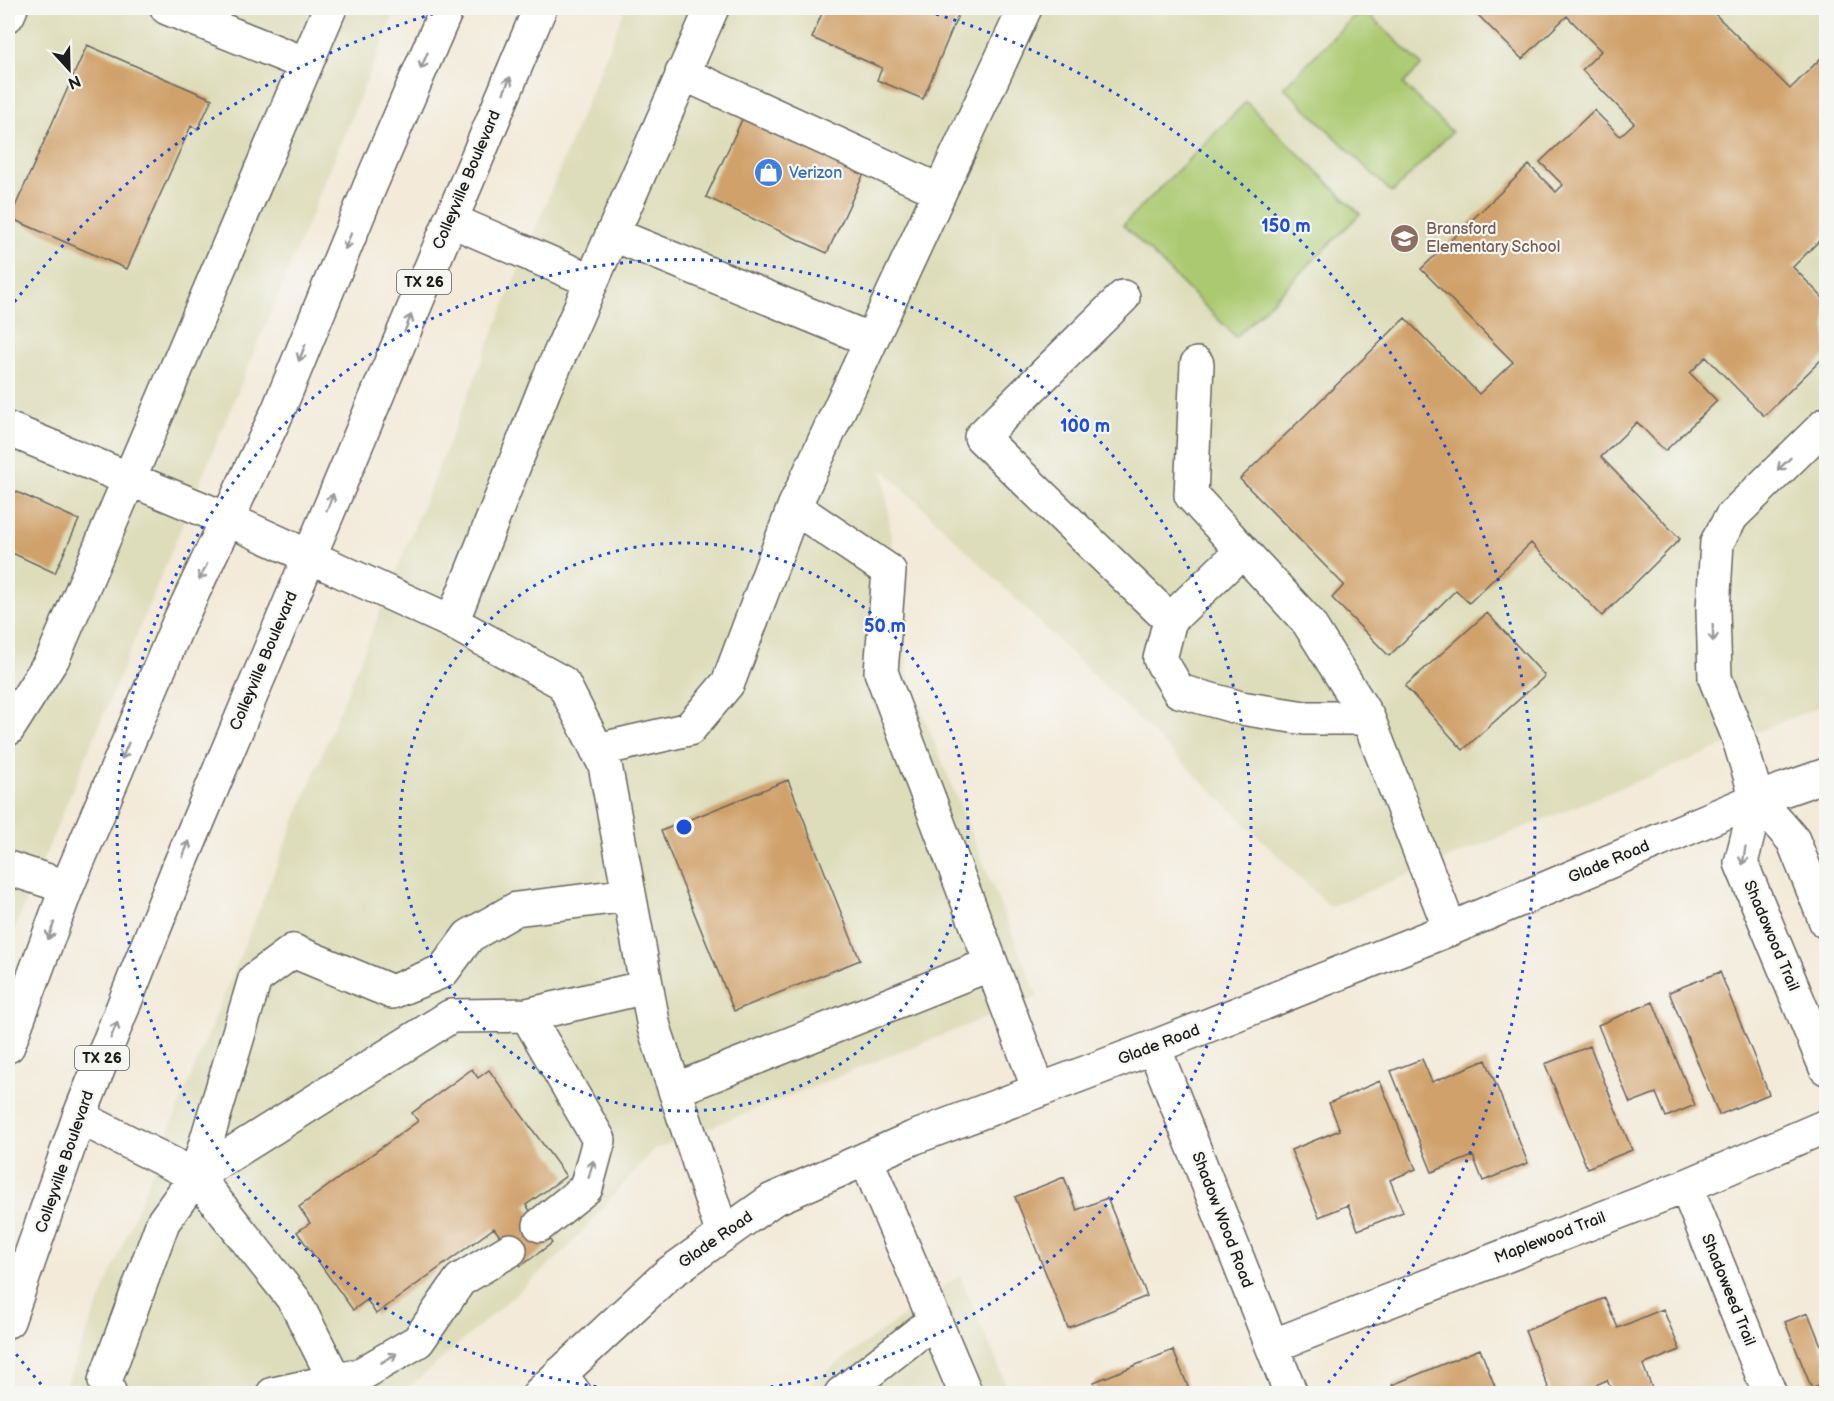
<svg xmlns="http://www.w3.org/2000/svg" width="1834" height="1401" font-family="'Balsamiq Sans',sans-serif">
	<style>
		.built { fill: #deddbb }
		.green { fill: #abc970; stroke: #647246; stroke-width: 1.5 }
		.building { fill: #d0a16a }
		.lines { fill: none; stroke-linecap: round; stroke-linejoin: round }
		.minor-casing { stroke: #67645e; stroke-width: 36 }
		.major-casing { stroke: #67645e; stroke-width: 36 }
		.minor { stroke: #fff; stroke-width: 33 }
		.major { stroke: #fff; stroke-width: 33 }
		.oneway { stroke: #999 }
		.ring { fill: none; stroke: #1d4ed8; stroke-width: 3; stroke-dasharray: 3 6 }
		.labels { text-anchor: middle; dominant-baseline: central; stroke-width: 4.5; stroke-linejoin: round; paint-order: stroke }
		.shield { fill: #f6f6f2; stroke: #5d5d5c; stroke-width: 1.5 }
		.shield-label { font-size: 15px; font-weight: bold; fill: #1c1c1c }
		.shop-label { font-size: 16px; fill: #366cbe; stroke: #f6f6f2; text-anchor: start }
		.street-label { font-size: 16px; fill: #1c1c1c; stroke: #f6f6f2 }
		.education-label { font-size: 16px; fill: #785e54; stroke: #f6f6f2; text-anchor: start }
		.centre { fill: #1d4ed8; stroke: #f6f6f2; stroke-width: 3 }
		.ring-label { font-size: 18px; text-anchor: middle; font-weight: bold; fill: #1d4ed8; stroke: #f6f6f2; stroke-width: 4.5; stroke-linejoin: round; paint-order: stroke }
	</style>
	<rect width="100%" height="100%" fill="#f6f6f2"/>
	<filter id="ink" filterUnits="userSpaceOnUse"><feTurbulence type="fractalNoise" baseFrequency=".0167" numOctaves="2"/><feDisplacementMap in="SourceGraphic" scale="12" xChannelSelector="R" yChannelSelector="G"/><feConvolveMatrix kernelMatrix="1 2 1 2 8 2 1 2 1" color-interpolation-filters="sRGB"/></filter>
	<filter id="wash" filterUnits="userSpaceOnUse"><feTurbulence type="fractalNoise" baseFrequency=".008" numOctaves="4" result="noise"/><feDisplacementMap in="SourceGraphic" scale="24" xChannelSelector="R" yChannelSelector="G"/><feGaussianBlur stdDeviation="1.35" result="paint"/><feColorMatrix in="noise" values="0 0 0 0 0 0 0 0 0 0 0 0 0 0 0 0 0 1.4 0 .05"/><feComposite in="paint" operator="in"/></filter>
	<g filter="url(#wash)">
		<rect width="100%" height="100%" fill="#f3ead9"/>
		<!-- built -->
		<path class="built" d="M8,8H397L8,945Z
			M625,8H1826V704L1330,907L883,469L909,680L1038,997L653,1150L566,1250L403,1393L62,1394Z
			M960,1275L1010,1393L795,1394Z"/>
		<!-- green -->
		<path class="green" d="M1362,8L1422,65L1403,84L1452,132L1392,193L1284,87Z
			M1246,102L1360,214L1236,337L1123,225Z"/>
		<g id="blocks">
			<!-- building -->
			<path class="building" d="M824,8H961L923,99L877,80L882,68L812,38Z
				M1471,8H1709L1790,89L1826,53V234L1793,267L1826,301V355L1764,416L1706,357L1690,373L1717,401L1665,451L1637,422L1601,457L1680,539L1602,616L1531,543L1469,603L1456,590L1389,656L1332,598L1344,585L1240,479L1405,318L1479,394L1513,362L1421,269L1529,165L1556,192L1563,185L1540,162L1594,110L1620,136L1634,123L1582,70L1601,51L1567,16L1522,59Z
				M87,45L212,99L198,129L191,126L127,269L10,218Z
				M746,111L867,167L827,253L706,197Z
				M8,488L79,520L55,573L8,551Z
				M1487,613L1545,676L1463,750L1405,686Z
				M788,780L860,960L734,1011L661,831Z
				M1720,972L1769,1094L1719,1115L1669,992Z
				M1653,1002L1695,1105L1666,1117L1656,1093L1630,1103L1598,1025Z
				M1590,1046L1632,1150L1587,1168L1545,1064Z
				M1422,1059L1432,1082L1486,1060L1528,1163L1483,1181L1473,1156L1432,1172L1391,1071Z
				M472,1069L478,1078L489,1070L566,1176L526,1205L552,1243L521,1266L494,1228L376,1314L367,1300L353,1310L297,1232L310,1223L299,1207L418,1121L412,1113Z
				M1380,1081L1416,1169L1390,1180L1403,1212L1358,1230L1348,1205L1319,1217L1291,1150L1340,1130L1329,1103Z
				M1064,1177L1077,1210L1107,1198L1147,1296L1068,1328L1015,1197Z
				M1605,1298L1618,1328L1663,1309L1680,1350L1643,1365L1654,1393L1652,1394H1613L1607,1380L1576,1394H1551L1525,1331Z
				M1808,1313L1826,1358V1383L1812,1389L1785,1322Z
				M1480,1349L1498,1394H1395L1392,1385Z
				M1173,1350L1191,1394H1098L1094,1382Z"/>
		</g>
	</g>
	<g filter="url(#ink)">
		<use href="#blocks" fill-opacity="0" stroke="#67645e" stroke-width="1.5"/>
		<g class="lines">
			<defs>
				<path id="minor" d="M167,8L306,64
					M712,8L544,390L452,622L563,683L605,765L654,1027L723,1235
					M1025,8L794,507L889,571L881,672L1039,1090
					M8,15L11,8
					M682,73L940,191
					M450,220L592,281
					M612,234L871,340
					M1123,297L981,437L1170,620L1242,551
					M1197,364L1191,495L1308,622L1368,718L1450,929
					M1826,424L1732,516L1717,542L1713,610L1715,678L1738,736L1757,799L1793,840L1826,922
					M8,429L229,520
					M308,556L452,622
					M1170,620L1160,659L1179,691L1241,708L1305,718H1368
					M8,729L53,658L330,8
					M597,750L689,729L728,683L794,507
					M1757,799L1741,863L1826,1068
					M8,868L67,887
					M527,1015L599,1140L586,1188L540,1225
					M1154,1047L1291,1394
					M675,1090L991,964
					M79,1117L196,1176
					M866,1159L966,1394
					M1686,1186L1770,1394
					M1272,1346L1686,1186L1826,1126
					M560,1374L575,1394
					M110,1394L105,1381L163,1222L196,1176L451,1016L527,1015L646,987
					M273,1394L360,1375L418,1341L460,1280L510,1250
					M337,1394L336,1382L295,1301L196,1176L255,979L293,951L392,992L443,971L469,936L516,909L629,895
					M841,1394L935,1320"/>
				<path id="major" d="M229,520L308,556
					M8,1046L67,887L179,622L278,411L370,186L447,8
					M8,1321L79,1117L178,869L540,8
					M539,1394L668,1274L772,1200L913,1138L1154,1047L1450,929L1757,799L1826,775"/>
			</defs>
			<!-- minor casing -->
			<use href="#minor" class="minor-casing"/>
			<!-- major casing -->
			<use href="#major" class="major-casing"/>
			<!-- minor -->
			<use href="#minor" class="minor"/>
			<!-- major -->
			<use href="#major" class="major"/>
		</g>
		<!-- one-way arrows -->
		<defs><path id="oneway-shaft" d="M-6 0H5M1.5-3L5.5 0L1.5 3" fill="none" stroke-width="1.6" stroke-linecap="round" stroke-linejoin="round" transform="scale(1.5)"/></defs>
		<g class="oneway">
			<use href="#oneway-shaft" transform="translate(424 61) rotate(113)"/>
			<use href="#oneway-shaft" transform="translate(507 85) rotate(-67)"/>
			<use href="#oneway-shaft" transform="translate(348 241) rotate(112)"/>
			<use href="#oneway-shaft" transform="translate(408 323) rotate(-68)"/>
			<use href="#oneway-shaft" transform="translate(302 353) rotate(112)"/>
			<use href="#oneway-shaft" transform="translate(1784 464) rotate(137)"/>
			<use href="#oneway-shaft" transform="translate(330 502) rotate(-68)"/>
			<use href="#oneway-shaft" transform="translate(203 572) rotate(116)"/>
			<use href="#oneway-shaft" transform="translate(1713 633) rotate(88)"/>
			<use href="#oneway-shaft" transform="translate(125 751) rotate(113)"/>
			<use href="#oneway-shaft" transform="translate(186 849) rotate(-68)"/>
			<use href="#oneway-shaft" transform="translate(1744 856) rotate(99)"/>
			<use href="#oneway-shaft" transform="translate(51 931) rotate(110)"/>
			<use href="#oneway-shaft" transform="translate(114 1030) rotate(-68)"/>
			<use href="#oneway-shaft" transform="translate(591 1169) rotate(-75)"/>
			<use href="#oneway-shaft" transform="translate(389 1358) rotate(-31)"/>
		</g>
	</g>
	<!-- distance rings -->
	<g class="ring">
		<circle cx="684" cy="827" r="284"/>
		<path d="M659 1393A567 567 0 1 1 709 1393"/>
		<path d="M47 1391A851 851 0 0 1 9 1345M9 309A851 851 0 0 1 449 9M919 9A851 851 0 0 1 1321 1391"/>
	</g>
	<!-- icons -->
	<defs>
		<symbol id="shop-disc" viewBox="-11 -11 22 22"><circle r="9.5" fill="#3f7fe0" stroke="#f6f6f2"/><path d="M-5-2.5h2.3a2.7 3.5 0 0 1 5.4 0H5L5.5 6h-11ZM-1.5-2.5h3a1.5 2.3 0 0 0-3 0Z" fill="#fff"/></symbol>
		<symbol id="school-disc" viewBox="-11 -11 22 22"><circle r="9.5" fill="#8d6e63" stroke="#f6f6f2"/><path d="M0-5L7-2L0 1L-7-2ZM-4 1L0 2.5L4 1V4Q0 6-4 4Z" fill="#fff"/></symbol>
	</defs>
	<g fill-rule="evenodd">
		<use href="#shop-disc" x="752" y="156" width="33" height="33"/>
		<use href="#school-disc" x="1388" y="222" width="33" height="33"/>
	</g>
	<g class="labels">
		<!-- shield labels -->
		<g class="shield">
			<rect x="397" y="270" width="54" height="24" rx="4.5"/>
			<rect x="75" y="1046" width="54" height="24" rx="4.5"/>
		</g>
		<g class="shield-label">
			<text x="424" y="282">TX 26</text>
			<text x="102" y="1058">TX 26</text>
		</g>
		<!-- shop labels -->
		<g class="shop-label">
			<text x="789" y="173">Verizon</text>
		</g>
		<!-- street labels -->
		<g class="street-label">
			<text transform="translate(467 180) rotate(-67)">Colleyville Boulevard</text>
			<text transform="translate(264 661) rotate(-67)">Colleyville Boulevard</text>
			<text transform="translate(1609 862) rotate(-23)">Glade Road</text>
			<text transform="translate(1771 936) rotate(67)">Shadowood Trail</text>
			<text transform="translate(1159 1045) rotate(-21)">Glade Road</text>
			<text transform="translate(65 1162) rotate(-71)">Colleyville Boulevard</text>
			<text transform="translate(1222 1220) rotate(69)">Shadow Wood Road</text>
			<text transform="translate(1550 1238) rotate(-21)">Maplewood Trail</text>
			<text transform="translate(716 1240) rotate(-35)">Glade Road</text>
			<text transform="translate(1728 1290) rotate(68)">Shadoweed Trail</text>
		</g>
		<!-- education labels -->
		<g class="education-label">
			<text x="1426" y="229">Bransford<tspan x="1426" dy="18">Elementary School</tspan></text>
		</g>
	</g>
	<circle cx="684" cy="827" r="9" class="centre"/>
	<g class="ring-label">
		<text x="1286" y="232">150 m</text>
		<text x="1085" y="432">100 m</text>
		<text x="885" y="632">50 m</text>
	</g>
	<!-- margin -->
	<rect width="1834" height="1401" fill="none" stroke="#f6f6f2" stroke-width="30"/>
	<!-- north arrow -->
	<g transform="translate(69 69) rotate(158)" stroke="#f6f6f2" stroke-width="4.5" paint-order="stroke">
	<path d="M0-4.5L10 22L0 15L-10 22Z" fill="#1c1c1c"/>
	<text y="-9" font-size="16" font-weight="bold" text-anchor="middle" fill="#1c1c1c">N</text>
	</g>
</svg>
